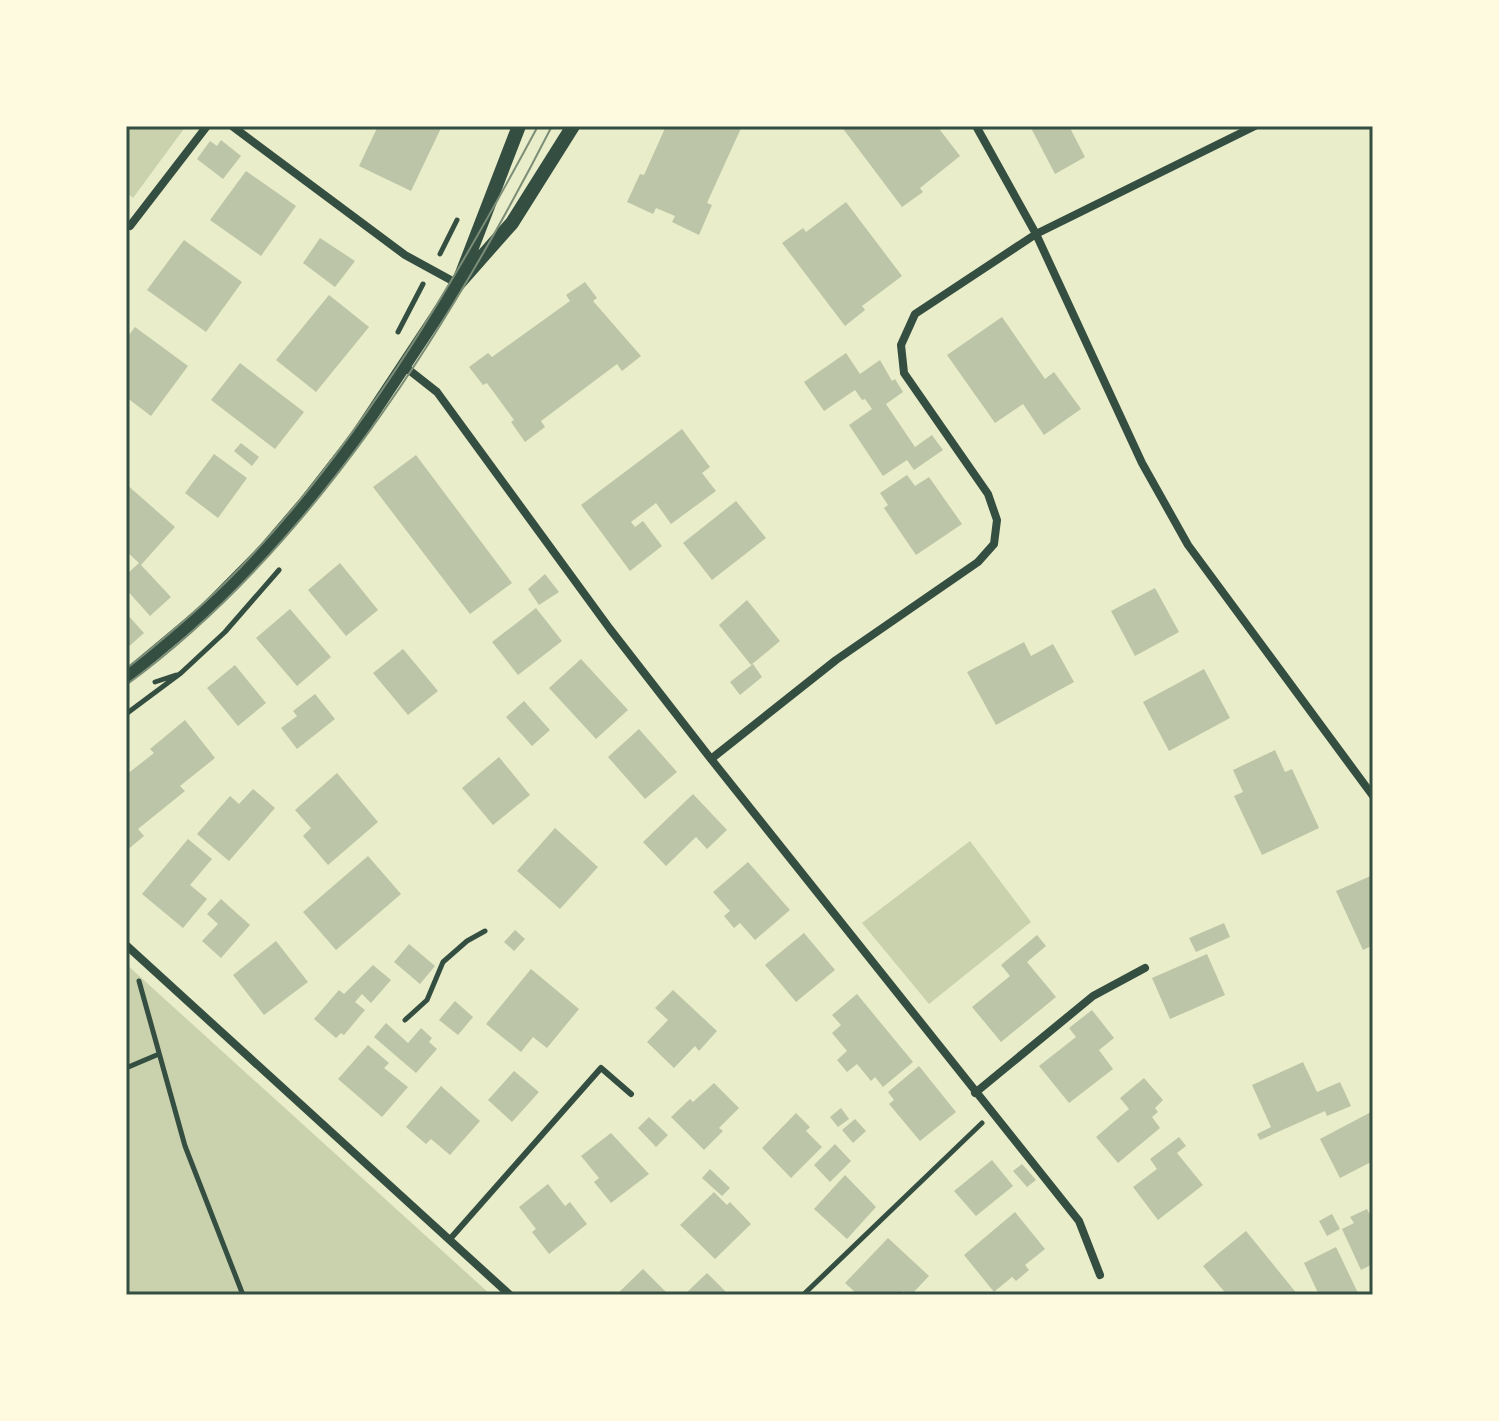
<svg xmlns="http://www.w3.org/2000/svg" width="1499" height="1421" font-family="Quicksand,sans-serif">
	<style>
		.green { fill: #cad2ad }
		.building { fill: #bcc5a7 }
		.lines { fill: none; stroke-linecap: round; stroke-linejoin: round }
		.path { stroke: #344e41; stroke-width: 5 }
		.service { stroke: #344e41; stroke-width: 6 }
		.minor { stroke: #344e41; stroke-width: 8 }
		.tertiary { stroke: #344e41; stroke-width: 14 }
		.tram { stroke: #7c8e77; stroke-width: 2 }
		.neatline { fill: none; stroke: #344e41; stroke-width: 3 }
	</style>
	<rect width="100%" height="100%" fill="#e9edc9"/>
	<!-- green -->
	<path class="green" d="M126,126H186L133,198L126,192Z
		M970,841L1031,922L929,1004L862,923Z
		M126,964L491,1295H126Z"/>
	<!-- building -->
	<path class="building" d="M378,126H442L411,191L359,166Z
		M666,126H742L707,203L712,205L699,235L672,222L675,216L656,208L653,214L627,202L640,174L644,175Z
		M841,126H937L960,156L920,188L923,192L902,207Z
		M1030,126H1075L1070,128L1085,157L1055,174Z
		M221,140L241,156L223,179L197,159L210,141L217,146Z
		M246,171L296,206L261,256L210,220Z
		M846,202L902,276L862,306L865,310L845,326L782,243L803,228L806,232Z
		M320,238L355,261L335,287L303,263Z
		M184,240L242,282L206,332L147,290Z
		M585,282L597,298L593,301L641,356L622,371L617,364L541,421L545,427L525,442L511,422L514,420L487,383L483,385L469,367L488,353L492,357L570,301L566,295Z
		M329,295L369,327L316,392L276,360Z
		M1002,317L1045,379L1054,372L1081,409L1044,435L1023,404L995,423L947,355Z
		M135,327L188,366L151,416L126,397V339Z
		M846,353L860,374L880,360L892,381L895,379L903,392L886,404L915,447L932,435L943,450L914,470L907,460L883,476L849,425L872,409L865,399L862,400L855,390L824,411L804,382Z
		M240,363L304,412L275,449L211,400Z
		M682,429L710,467L702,473L716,491L671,524L656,503L631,522L635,527L643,521L662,546L630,571L581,505Z
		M241,443L259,457L252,466L234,451Z
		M214,454L247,478L218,518L185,493Z
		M416,455L512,583L470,614L373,487Z
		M907,475L915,486L929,477L962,524L916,555L884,508L888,505L880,493Z
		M126,484L175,527L141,565L171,597L150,616L126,589V575L139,563L126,551Z
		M736,501L766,538L712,580L683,543Z
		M340,563L378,610L346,636L308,590Z
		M545,574L559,592L539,605L528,589Z
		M1155,588L1179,632L1135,656L1111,611Z
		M747,600L780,641L751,665L719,625Z
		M536,608L562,641L518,675L492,642Z
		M290,609L331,657L297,686L256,638Z
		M126,613L144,633L126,649Z
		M1024,642L1031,656L1053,644L1074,682L996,725L967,672Z
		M403,649L438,691L408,715L373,673Z
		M581,659L628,710L596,739L549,688Z
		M753,664L762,677L740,695L730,682Z
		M235,665L266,703L238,726L207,688Z
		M1204,669L1230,718L1169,751L1143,702Z
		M315,694L335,719L297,749L281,728L297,716L293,711Z
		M524,701L550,730L532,746L506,717Z
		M185,720L215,758L180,786L185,791L138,829L144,836L126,851V775L154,753L150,749Z
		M639,729L677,772L645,799L608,757Z
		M1275,750L1285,772L1292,769L1319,828L1262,855L1234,796L1243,792L1233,770Z
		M499,757L530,795L493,825L462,788Z
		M337,773L378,822L328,865L303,836L311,828L295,810Z
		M253,789L275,808L229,861L197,834L230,796L239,804Z
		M693,794L727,830L707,849L696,837L666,866L643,842Z
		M555,828L598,867L560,909L517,871Z
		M188,839L212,859L190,885L207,899L183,928L142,894Z
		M368,856L401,894L336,950L303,912Z
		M748,862L790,910L755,940L740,923L734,928L724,916L730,911L713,892Z
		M1373,875V945L1363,950L1336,891Z
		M221,899L250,925L221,958L202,941L218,924L207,914Z
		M1224,923L1230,937L1196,952L1189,938Z
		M515,930L525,939L514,951L504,942Z
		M804,933L835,970L796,1002L765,965Z
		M1037,935L1046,946L1027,962L1056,997L1001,1042L972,1007L1010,976L1001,965Z
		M276,941L308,982L264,1015L233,975Z
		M409,944L435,966L420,984L394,962Z
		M1207,954L1225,995L1170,1019L1152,978Z
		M373,965L391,980L371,1003L362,994L355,1002L365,1010L344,1035L341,1033L336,1038L314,1019L339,990L344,994Z
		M531,969L579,1009L547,1048L533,1037L521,1052L486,1024Z
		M673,990L717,1031L699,1051L695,1046L674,1068L647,1042L668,1020L655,1008Z
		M857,994L913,1062L883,1087L875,1077L871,1081L857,1064L847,1072L837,1060L847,1051L832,1033L841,1025L832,1015Z
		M455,1001L473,1017L458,1035L439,1020Z
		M1092,1010L1114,1038L1099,1050L1113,1069L1069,1103L1039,1066L1076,1037L1069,1028Z
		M386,1023L408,1043L421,1028L432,1038L429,1042L437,1049L416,1073L374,1037Z
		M368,1045L389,1063L384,1068L408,1087L382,1117L338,1079Z
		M1303,1062L1317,1092L1340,1082L1351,1106L1327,1116L1325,1111L1260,1140L1257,1134L1271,1127L1252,1085Z
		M919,1066L956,1112L920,1141L889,1104L894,1100L888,1092Z
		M514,1071L539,1092L512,1122L488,1100Z
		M1144,1078L1163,1100L1155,1108L1158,1112L1152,1117L1160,1128L1118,1163L1096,1137L1129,1109L1120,1098Z
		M714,1083L739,1108L719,1128L723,1131L704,1150L671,1117L690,1099L693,1102Z
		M441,1086L480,1121L450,1155L431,1139L426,1144L406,1127Z
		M841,1108L849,1119L838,1127L830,1117Z
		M1373,1111V1161L1340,1178L1320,1139Z
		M796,1113L810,1127L806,1131L822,1147L791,1178L762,1148Z
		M649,1117L668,1135L656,1147L638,1128Z
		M855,1119L866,1131L853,1143L842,1130Z
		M611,1133L649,1174L611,1203L594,1182L599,1178L581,1156Z
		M1179,1137L1186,1146L1177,1153L1203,1185L1158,1220L1133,1187L1157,1169L1150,1159Z
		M835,1144L851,1161L830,1182L814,1165Z
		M992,1160L1013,1186L976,1216L954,1191Z
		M1022,1164L1036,1180L1027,1187L1013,1171Z
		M710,1169L730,1188L722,1196L702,1178Z
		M845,1175L876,1207L847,1239L814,1209Z
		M548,1184L565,1206L570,1202L587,1224L549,1254L532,1232L536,1229L519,1207Z
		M714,1192L727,1205L730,1202L751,1224L715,1259L680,1225Z
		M1367,1209L1373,1221V1264L1361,1270L1342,1229L1354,1223L1350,1217Z
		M1015,1212L1045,1249L1025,1265L1029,1270L1016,1281L1012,1277L994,1292L964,1255Z
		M1332,1214L1340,1229L1327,1236L1319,1221Z
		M1246,1231L1298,1295H1227L1203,1266Z
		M888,1238L929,1276L911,1295L903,1291L899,1295H858L845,1283Z
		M1336,1247L1359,1295H1319L1304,1263Z
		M643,1269L669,1295H616Z
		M707,1273L729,1295H684Z"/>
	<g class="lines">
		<!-- path -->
		<path class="path" d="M440,254L457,220
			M398,332L423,284
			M155,682L176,675
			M126,714L181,673L225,632L279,570
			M139,981L185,1146L243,1295
			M405,1020L427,1000L443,962L467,941L485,931
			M126,1068L159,1054
			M803,1295L982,1123"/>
		<!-- service -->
		<path class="service" d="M450,1239L601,1068L631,1094"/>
		<!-- minor -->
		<path class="minor" d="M232,126L405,255L458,284
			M976,126L1036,234L1142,463L1188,545L1373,796
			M126,223L130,226L207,126
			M404,366L437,392L610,629L711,759L1079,1221L1100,1275
			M711,759L836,660L978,562L994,544L997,520L988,494L904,373L901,345L915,314L1036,234L1255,126
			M126,945L510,1295
			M975,1093L1093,996L1145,968"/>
		<!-- tertiary -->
		<path class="tertiary" d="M461,276L519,126
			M126,677L205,611L264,551L306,502L356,438L458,284L512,223L573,126"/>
		<!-- tram -->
		<path class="tram" d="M126,669C170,634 214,597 252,555C369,429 457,277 538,126
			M126,685C312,549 448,329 552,126"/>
	</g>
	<!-- border -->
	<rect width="1499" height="1421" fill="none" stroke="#fefae0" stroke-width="256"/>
	<rect x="128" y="128" width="1243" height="1165" class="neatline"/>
</svg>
